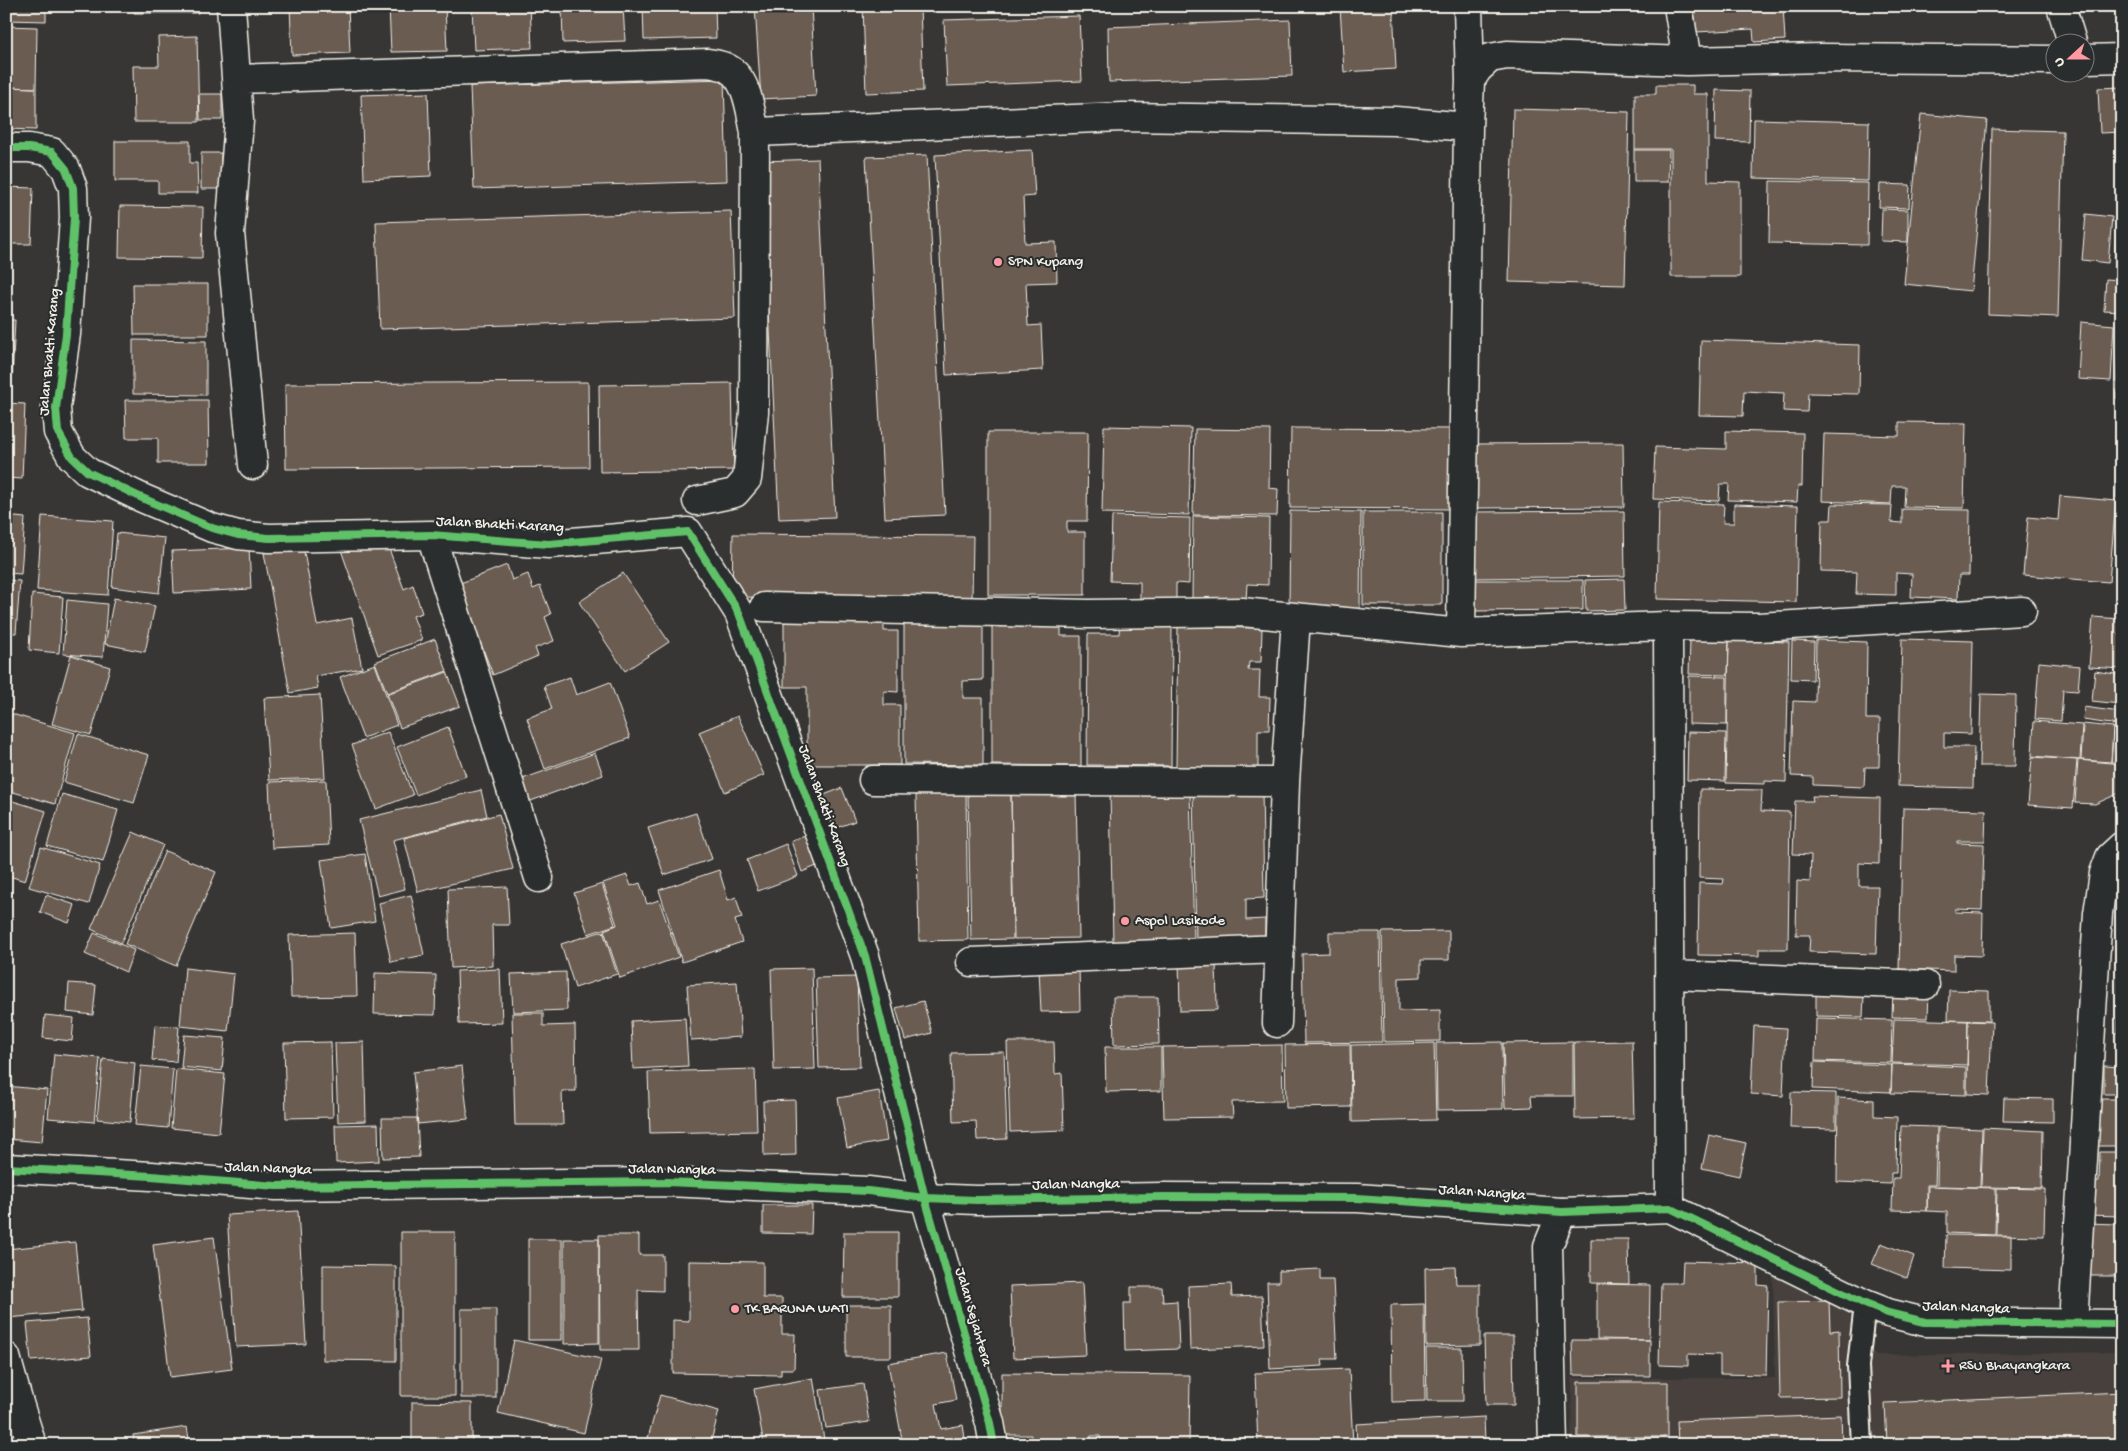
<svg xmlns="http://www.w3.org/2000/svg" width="2128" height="1451" font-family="'Gochi Hand',sans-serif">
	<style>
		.built { fill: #46413d }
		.building { fill: #6a5b51; stroke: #f4f1e8 }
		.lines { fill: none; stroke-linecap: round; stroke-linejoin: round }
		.lane-casing { stroke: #f4f1e8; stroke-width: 24 }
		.street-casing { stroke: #f4f1e8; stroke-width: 31 }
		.secondary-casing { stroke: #f4f1e8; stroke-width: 31 }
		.lane { stroke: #2a2d2e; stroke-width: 20 }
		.street { stroke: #2a2d2e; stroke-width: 28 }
		.secondary { stroke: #2a2d2e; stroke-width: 28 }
		.cycleway-casing { stroke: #2a2d2e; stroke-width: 11 }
		.cycleway { stroke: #61c268; stroke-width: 8 }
		.poi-dot { fill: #ff9aa2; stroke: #2a2d2e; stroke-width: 2 }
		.labels { text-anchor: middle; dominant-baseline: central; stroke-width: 4; stroke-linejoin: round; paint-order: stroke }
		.poi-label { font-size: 15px; fill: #f4f1e8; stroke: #2a2d2e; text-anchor: start }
		.street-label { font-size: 15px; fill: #f4f1e8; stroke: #2a2d2e }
	</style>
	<rect width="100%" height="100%" fill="#373635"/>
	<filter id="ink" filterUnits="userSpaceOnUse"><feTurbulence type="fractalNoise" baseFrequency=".02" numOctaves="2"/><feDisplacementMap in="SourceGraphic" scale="10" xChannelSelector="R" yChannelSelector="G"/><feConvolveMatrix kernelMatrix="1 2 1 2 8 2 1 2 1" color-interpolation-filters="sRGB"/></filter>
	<g filter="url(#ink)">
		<!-- built -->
		<path class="built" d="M1773,1273L1827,1294L1848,1313L1875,1355L2122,1352V1445H1571L1572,1378H1775Z"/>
		<!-- building -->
		<path class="building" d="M6,6H46V21L6,20Z
			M134,6H198V13H134Z
			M290,6H348L350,53L292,55Z
			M389,6H445L447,51L391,52Z
			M472,6H530L532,48L474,50Z
			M562,6H623L625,41L563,43Z
			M643,6H715L716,38L644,40Z
			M755,6H811L816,96L761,99Z
			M863,6H920L923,91L866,93Z
			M1232,6H1299V8L1232,12Z
			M1340,6H1393L1396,69L1344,72Z
			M1694,6H1783L1785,40L1754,42L1753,29L1696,32Z
			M1079,16L1082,81L947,86L944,20Z
			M1290,20L1292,76L1109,82L1108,27Z
			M6,26L37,27L36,88L6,87Z
			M197,36L199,122H134L133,66H159L158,37Z
			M724,79L727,181L474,189L470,86Z
			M1656,85H1693V94H1708V181L1740,182V277H1671V149H1635V94H1656Z
			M7,87L36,88V130L7,129Z
			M2122,87V132L2100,133L2098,88Z
			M1716,90L1750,91L1749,142L1715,141Z
			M428,93L431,176L364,179L361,95Z
			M199,94H222V120H200Z
			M1513,109L1629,112L1625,285L1509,282Z
			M1921,114L1987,120L1971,291L1904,284Z
			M1754,119L1869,122L1868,181L1753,178Z
			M1992,129L2063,131L2058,317L1988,314Z
			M115,141H190V163H197L198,193H158V181H115Z
			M1032,150L1035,196L1023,197L1025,243L1056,242L1057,282L1026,283L1028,326L1041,325L1043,370L946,375L935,155Z
			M1634,150H1669L1668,182H1634Z
			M201,153H221V189H201Z
			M927,155L945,515L885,518L866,157Z
			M818,159L835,517L779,519L762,161Z
			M1770,181L1868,183L1867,245L1769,243Z
			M1880,184L1910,185L1909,208L1879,207Z
			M6,187L33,188L31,244H6Z
			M120,206L203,207L202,258L119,257Z
			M1882,209L1908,210V242L1881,241Z
			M731,211L735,318L380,329L376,222Z
			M2086,214L2112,217L2108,263L2082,260Z
			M2116,231H2122V277H2114Z
			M2106,279L2122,280V311L2104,310Z
			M133,284H208V335H134Z
			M6,320H15L11,398H6Z
			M2081,322L2114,325L2111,381L2078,379Z
			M133,340L206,341V395L133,394Z
			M1701,340L1860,345L1859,394L1808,393L1807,412L1783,411L1784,393L1744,391L1743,416L1699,415Z
			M2118,357H2122V398H2116Z
			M588,382L589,467L286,469L285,384Z
			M732,383L734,470L600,472L599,385Z
			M125,400H208L209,463H158V438H126Z
			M6,403L25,404L22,479L6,478Z
			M1899,422L1966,423L1964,508L1904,507L1905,486H1892L1891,504L1822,501L1824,434L1899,436Z
			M1104,426L1191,428L1189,515L1102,513Z
			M1291,428L1454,429L1453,509L1290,508Z
			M1195,429L1270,430L1269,488L1278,489L1277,516L1193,515Z
			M1726,431L1803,433L1802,486H1798L1797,502L1728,500L1729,484H1720L1719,501L1653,499L1655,447L1726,449Z
			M988,432H1088L1087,521H1067V532H1085V595H988Z
			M2120,436L2122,437V498L2116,497Z
			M1623,443L1624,507L1474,508L1473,444Z
			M2060,496L2116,501L2109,582L2023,575L2028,517L2058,520Z
			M1659,502L1724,504L1723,523H1734V504L1798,506L1796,602L1657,599Z
			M1832,504L1892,505L1891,522L1902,523V509L1970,510L1969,575H1959L1958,599L1911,597L1912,574L1896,573V595L1856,594L1857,572L1821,571L1822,520H1831Z
			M1290,511L1361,512L1360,609L1289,607Z
			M1624,511L1625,576L1474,578L1473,512Z
			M1363,512H1442V605H1363Z
			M6,516L25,518L21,574L6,573Z
			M42,516L113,521L108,595L37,590Z
			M1112,516L1190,518L1189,584L1176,583V605L1140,604V582L1110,581Z
			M1193,516L1269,518L1268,585L1247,584L1246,600L1192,598Z
			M117,533L165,538L159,593L112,587Z
			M733,534L973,536L972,599L732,597Z
			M379,537L384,551L389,549L404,589L413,585L422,613L413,616L422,640L378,655L341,550Z
			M303,546L317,625L352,618L362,668L316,676L318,688L290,693L264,553Z
			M249,548L251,589L174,593L172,551Z
			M507,565L512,580L528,574L533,589L540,586L551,614L545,617L554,641L535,648L538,656L493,675L458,584Z
			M623,573L669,642L625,671L579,602Z
			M1624,579L1625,610L1586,611L1585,580Z
			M6,580L20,581L16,633H6Z
			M1474,580H1583V610L1474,611Z
			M32,594L63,597L59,653L29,650Z
			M114,598L155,606L145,652L105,644Z
			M67,600L107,604L103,657L63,654Z
			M904,615L983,624V680L963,681V698H983V765L904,764Z
			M2093,617L2121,619L2119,635H2122V669L2089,667Z
			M784,619H884V631H898V692L884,691V705H900V765H807V687H784Z
			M992,621L1061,622V636H1081V766L992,765Z
			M1120,621L1172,622L1171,766L1087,765L1088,634H1119Z
			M1178,627L1262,628L1261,662H1249L1248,670H1260L1259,697H1270L1269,730H1258V769L1176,767Z
			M435,639L447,671L387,693L375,662Z
			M1902,639L1973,641L1971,734L1944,733V747H1974L1973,788L1898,786Z
			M1690,640L1729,641L1728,675L1689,674Z
			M1729,640L1789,642L1786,782L1765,781V784L1726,783Z
			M1816,640L1867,642L1866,719H1880L1879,767H1865L1864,787L1813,785V777L1791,776L1793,701L1815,702Z
			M1792,641L1814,642L1813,680L1791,679Z
			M71,655L110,667L91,735L52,724Z
			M2039,662L2080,666L2078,691L2063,690L2061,721L2035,719Z
			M375,664L397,725L363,738L340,677Z
			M2095,671L2122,675L2120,704L2092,701Z
			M447,672L460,706L400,728L387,694Z
			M1689,676L1727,677V725L1689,724Z
			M570,677L576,695L610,682L630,738L545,769L527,718L552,709L544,686Z
			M1981,694L2016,695L2015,766H1979Z
			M320,695L325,778L269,780L264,698Z
			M2084,707L2120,712L2118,725L2083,720Z
			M12,714L75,733L55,804L6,790V733Z
			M738,716L764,775L725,792L699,732Z
			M2034,721L2082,725L2080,760L2032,756Z
			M2083,724L2113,727L2111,762L2081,760Z
			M448,727L466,776L416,795L397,747Z
			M2114,727L2122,728V763L2111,762Z
			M388,732L413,795L376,809L352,745Z
			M1688,732L1726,733L1725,781L1687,780Z
			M78,734L149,755L134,803L64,782Z
			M595,753L603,775L525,803L517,781Z
			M2032,757L2077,760L2073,808L2028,805Z
			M2078,760L2122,764V792L2095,804L2075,803Z
			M326,780L329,845L272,848L269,782Z
			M842,788L855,821L831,830L819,797Z
			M1700,789L1762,790L1761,811L1790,812L1788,949H1759V956L1698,955L1699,883L1723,884L1724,879L1699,878Z
			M481,790L487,816L393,840L405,889L378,896L359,820Z
			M1262,790L1264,898L1246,899V920L1265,919V941L1196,942L1193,791Z
			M1190,791L1194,942L1113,943L1110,792Z
			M1076,792L1079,938L1014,939L1011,793Z
			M1011,793L1013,939L971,940L968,794Z
			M62,794L118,810L103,862L47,846Z
			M916,794H966L968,940L919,941Z
			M1812,796L1880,798L1879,864L1859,863V886H1878L1876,954L1809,952L1810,935H1796L1797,881L1810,882L1811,855L1793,854L1795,801H1813Z
			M6,799L46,811L25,881L6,875Z
			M1903,808L1986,810L1985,841H1957V843L1984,844L1982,910L1955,909V912L1983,913L1982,956L1954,955V971L1899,969Z
			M696,813L712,859L664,875L648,828Z
			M499,814L513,869L418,892L404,838Z
			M133,832L163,845L121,943L91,929Z
			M808,835L819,865L802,872L791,841Z
			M786,844L798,876L758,891L747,860Z
			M41,847L100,865L89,904L29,887Z
			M165,851L216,872L176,966L125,944Z
			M365,854L375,921L331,928L321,860Z
			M719,870L728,900L736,897L742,918L735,920L742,942L682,962L659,890Z
			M627,875L631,886L640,883L647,904L659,900L679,957L620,978L604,930L617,925L603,883Z
			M602,884L615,925L588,934L574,893Z
			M507,887L509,925H492L493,966L451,968L448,889Z
			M2121,889H2122V1058H2117Z
			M46,895L75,905L69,923L40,912Z
			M411,895L424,955L391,962L379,903Z
			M603,931L617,974L575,988L561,944Z
			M1449,931V960H1421V977L1399,978V1011L1440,1010V1041L1384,1042L1382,932Z
			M1329,932H1380L1382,1042L1304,1043L1302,954L1329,953Z
			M94,933L134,950L126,972L85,954Z
			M355,933L357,996L291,997L289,935Z
			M1216,958L1217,1010L1180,1011L1179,959Z
			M185,968L234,974L228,1031L180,1026Z
			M812,968L815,1069L774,1070L771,969Z
			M1079,968L1080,1011L1041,1012L1039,969Z
			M500,969L502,1023L459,1024L457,971Z
			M566,972L567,1010L513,1012L511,974Z
			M375,973L436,975L435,1015L374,1014Z
			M857,977L860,1067L819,1068L816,978Z
			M737,982L741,1037L691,1040L687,985Z
			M69,983L96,985L93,1015L67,1012Z
			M1893,990L1929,992L1928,1018L1892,1017Z
			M1949,990L1989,991V1021L1948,1020Z
			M1816,993L1864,995L1863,1017L1816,1016Z
			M1113,997H1158L1159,1044L1114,1045Z
			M923,1001L932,1033L905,1040L896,1008Z
			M512,1013H543V1026L575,1025L576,1091H562L563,1125H515Z
			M45,1015L74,1018L72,1041L43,1038Z
			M685,1018L688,1066L633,1069L631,1021Z
			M1816,1018L1892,1020L1891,1063L1815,1061Z
			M1894,1019L1968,1021L1967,1065L1892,1063Z
			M1968,1021L1992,1022L1989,1095L1967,1094Z
			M155,1025L179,1027L176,1062L152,1060Z
			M1754,1026L1786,1028L1783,1096L1751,1094Z
			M184,1035L225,1038L222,1071L181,1067Z
			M1632,1041L1634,1118L1575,1119L1574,1042Z
			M331,1042L333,1117L286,1118L284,1043Z
			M364,1042L366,1121L338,1122L335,1043Z
			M1007,1042H1054L1055,1074L1062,1073L1064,1130L1010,1132Z
			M1502,1042L1503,1109L1437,1110L1436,1043Z
			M1573,1042V1096H1531L1532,1107L1505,1108L1503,1043Z
			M1434,1043L1436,1120L1352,1122L1351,1045Z
			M1350,1044L1351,1107L1286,1108L1285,1045Z
			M1282,1045L1283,1101L1232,1102L1233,1117L1164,1118L1162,1047Z
			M1105,1047H1161V1091L1106,1092Z
			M1004,1052L1007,1139L977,1140L976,1121L953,1122L951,1053Z
			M54,1054L100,1058L94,1122L48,1118Z
			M103,1059L135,1063L130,1122L97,1119Z
			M1814,1062L1892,1065L1891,1092L1813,1089Z
			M1892,1064L1966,1067V1095L1891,1093Z
			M141,1066L173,1069L168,1128L135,1125Z
			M462,1066L468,1119L418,1124L413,1072Z
			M2104,1066L2122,1067V1094H2104Z
			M176,1069L225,1074L219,1133L171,1128Z
			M755,1069L757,1131L650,1133L648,1072Z
			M6,1086L47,1090L42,1142L6,1139Z
			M879,1091L887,1141L847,1148L838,1098Z
			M1791,1092L1836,1093V1129L1790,1128Z
			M1838,1098L1874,1100V1116L1897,1117L1896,1173H1891V1184L1837,1182Z
			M2004,1098L2053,1099V1122L2003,1121Z
			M2090,1099H2122V1146H2090Z
			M795,1100L796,1155L764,1156L763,1101Z
			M382,1118H417L419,1157L383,1158Z
			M378,1124L379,1161L336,1163L335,1125Z
			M1901,1126L1937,1127L1935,1185H1927V1211L1892,1210L1893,1178H1899Z
			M1938,1127L1982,1129L1980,1187L1937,1186Z
			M1983,1128L2043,1131L2042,1188L1981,1187Z
			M1709,1135L1746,1143L1739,1176L1702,1168Z
			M2100,1152H2122V1216L2085,1215L2086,1181H2099Z
			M1928,1186L1996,1188L1995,1235L1947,1233V1212L1927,1211Z
			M1997,1188L2045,1189L2044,1236L1996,1235Z
			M763,1205H812L811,1234L763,1233Z
			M298,1211L306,1344L236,1347L227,1215Z
			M2086,1223L2117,1224L2116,1276H2085Z
			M401,1232H455V1396H401Z
			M844,1232H898V1297H843Z
			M599,1235H639V1255H663V1291L638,1290L639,1350H600Z
			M1946,1235L2011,1236V1270L1945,1268Z
			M214,1237L232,1369L170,1377L153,1245Z
			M528,1239H562V1340H528Z
			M564,1239H599V1343L564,1344Z
			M1591,1239H1628L1629,1284L1591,1283Z
			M75,1242L82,1311L8,1318L6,1249Z
			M1881,1243L1914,1256L1907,1278L1872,1264Z
			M689,1261L763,1262V1298H782V1334H795L794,1369H781V1375L673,1373V1320L689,1321Z
			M1683,1261L1758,1263V1285L1768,1286L1766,1375L1720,1374V1355L1688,1354V1366L1659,1365L1661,1283H1682Z
			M323,1265L396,1266V1361L323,1360Z
			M1455,1267L1456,1284H1480V1345L1426,1346L1425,1268Z
			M1320,1269V1280H1333L1337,1359H1322L1323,1366L1270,1369L1267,1282H1279V1271Z
			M1082,1283L1086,1355L1013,1358L1010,1286Z
			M1231,1284L1232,1297L1262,1296L1264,1346L1190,1349L1188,1286Z
			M1597,1284L1650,1285L1649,1340L1597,1339Z
			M1131,1287H1162L1163,1302L1177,1301L1179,1349L1125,1351L1124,1303H1131Z
			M1829,1301L1830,1331L1839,1330L1840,1397L1780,1398L1778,1302Z
			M1424,1304L1425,1401L1392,1402L1391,1305Z
			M846,1305H891V1357H846Z
			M461,1309H496V1398H461Z
			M87,1318L91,1356L31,1361L27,1323Z
			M1484,1336H1513L1514,1405H1486Z
			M514,1340L601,1359L584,1433L498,1413Z
			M1572,1340H1650V1376L1573,1375Z
			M1426,1348H1462L1463,1401H1427Z
			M947,1353L956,1400L936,1404L941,1429L963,1425L966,1445H903L888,1363Z
			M1349,1369L1353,1444L1258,1445L1255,1373Z
			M1002,1373L1190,1375L1189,1445H1101L1100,1436H1091V1445H1031V1435H1002Z
			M813,1378L825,1445H764L754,1389Z
			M1578,1382H1668V1437H1578Z
			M863,1384L869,1422L826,1428L820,1390Z
			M2122,1392V1445H1887L1885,1403Z
			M660,1395L719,1411L710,1445H646Z
			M412,1402L472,1403V1445H412Z
			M1841,1415L1842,1445H1678L1677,1421Z
			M1484,1417L1485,1441L1497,1440L1498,1445H1357L1356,1424Z
			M187,1427L190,1445H134L133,1435Z"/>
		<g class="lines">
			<defs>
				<path id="lane" d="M1862,1445L1858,1366L1865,1304"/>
				<path id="street" d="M231,6L239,121L230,233L253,465
					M1468,6L1470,81
					M1678,6L1687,61
					M2061,6L2072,42
					M2086,59L2122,58
					M237,79L708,63C714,64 722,65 727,68C748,79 750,110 755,132L754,412L747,479L735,493L697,501
					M755,132L1123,117L1395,121L1468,127
					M6,148H29L52,152L66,169L73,188L74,218L66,334L56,408L58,432L72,457L88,472L142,498L212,528L238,535L269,538L431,535L549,544L688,532L739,613L865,956L925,1198L990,1423L994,1445
					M431,535L539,878
					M764,607L1089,614L1242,612L1461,633
					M1668,626L1759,627L2022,611
					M873,780L1285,782
					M971,962L1280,949
					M1671,975L1925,985
					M1277,1023L1285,782L1296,618
					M1670,1208L1668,626L1461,633L1468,127L1470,81L1478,69L1490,58L1507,55L1687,61L1823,58L2056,60
					M2073,1323L2098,913L2104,873L2110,857L2122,846
					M6,1357L18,1400L32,1445
					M1553,1445L1548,1246L1562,1212"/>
				<path id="secondary" d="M6,1168L151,1176L276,1186L667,1182L868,1191L925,1198L977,1200L1163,1197L1357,1198L1562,1212L1670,1208L1865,1304L1888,1313L1925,1322L2122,1324"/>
			</defs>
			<!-- lane casing -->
			<use href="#lane" class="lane-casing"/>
			<!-- street casing -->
			<use href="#street" class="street-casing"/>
			<!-- secondary casing -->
			<use href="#secondary" class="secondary-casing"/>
			<!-- lane -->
			<use href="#lane" class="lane"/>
			<!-- street -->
			<use href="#street" class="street"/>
			<!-- secondary -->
			<use href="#secondary" class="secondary"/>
			<defs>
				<path id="cycleway" d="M6,148H29L52,152L66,169L73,188L74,218L66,334L56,408L58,432L72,457L88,472L142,498L212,528L238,535L269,538L431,535L549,544L688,532L739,613L865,956L925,1198L990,1423L994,1445
					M6,1168L151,1176L276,1186L667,1182L868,1191L925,1198L977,1200L1163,1197L1357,1198L1562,1212L1670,1208L1865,1304L1888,1313L1925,1322L2122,1324"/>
			</defs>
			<!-- cycleway casing -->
			<use href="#cycleway" class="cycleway-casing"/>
			<!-- cycleway -->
			<use href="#cycleway" class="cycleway"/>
		</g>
	</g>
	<!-- markers -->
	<g class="poi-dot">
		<circle cx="998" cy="262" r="5"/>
		<circle cx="1125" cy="921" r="5"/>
		<circle cx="735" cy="1309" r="5"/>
		<path d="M1945.5 1358.5h5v5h5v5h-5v5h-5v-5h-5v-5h5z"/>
	</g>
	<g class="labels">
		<!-- poi labels -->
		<g class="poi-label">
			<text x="1008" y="262">SPN Kupang</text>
			<text x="1135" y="921">Aspol Lasikode</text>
			<text x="745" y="1309">TK BARUNA WATI</text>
			<text x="1959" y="1366">RSU Bhayangkara</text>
		</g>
		<!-- street labels -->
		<g class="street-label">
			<text transform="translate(50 352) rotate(-85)">Jalan Bhakti Karang</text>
			<text transform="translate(500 525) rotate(3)">Jalan Bhakti Karang</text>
			<text transform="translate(824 806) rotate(70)">Jalan Bhakti Karang</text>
			<text transform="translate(268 1169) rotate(2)">Jalan Nangka</text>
			<text transform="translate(672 1170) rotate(1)">Jalan Nangka</text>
			<text transform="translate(1076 1185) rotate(-1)">Jalan Nangka</text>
			<text transform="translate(1482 1193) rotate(4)">Jalan Nangka</text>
			<text transform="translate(1966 1308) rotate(2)">Jalan Nangka</text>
			<text transform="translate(973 1317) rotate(74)">Jalan Sejahtera</text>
		</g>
	</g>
	<!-- margin -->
	<rect width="2128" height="1451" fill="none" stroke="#2a2d2e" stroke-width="25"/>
	<rect x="12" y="12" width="2103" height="1426" fill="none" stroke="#f4f1e8" stroke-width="2" filter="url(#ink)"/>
	<!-- north arrow -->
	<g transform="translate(2070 58) rotate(249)"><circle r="24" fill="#2a2d2e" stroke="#7b7b78"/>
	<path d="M0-4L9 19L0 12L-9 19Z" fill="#ff9aa2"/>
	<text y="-8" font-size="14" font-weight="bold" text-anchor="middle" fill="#f4f1e8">U</text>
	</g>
</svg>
